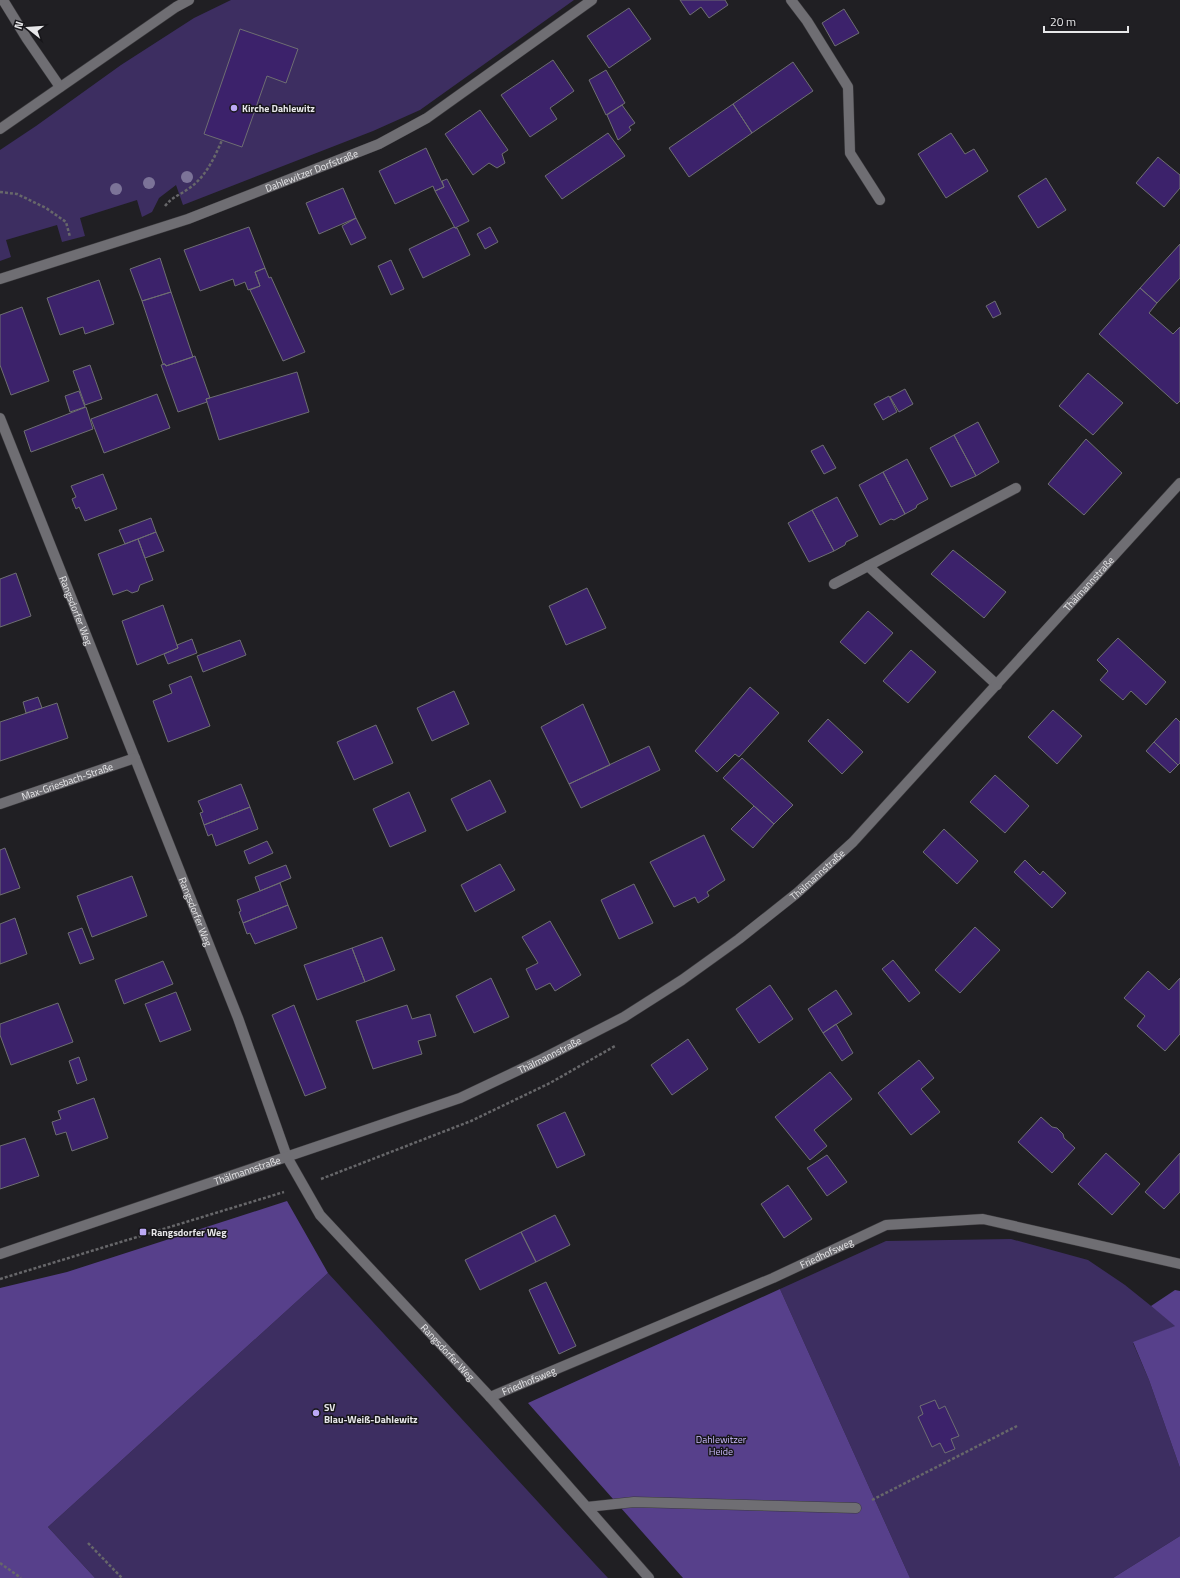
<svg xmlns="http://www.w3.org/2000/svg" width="1180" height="1578" font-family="'Titillium Web',sans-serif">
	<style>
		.green { fill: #3d2e61 }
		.forest { fill: #57408b }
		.building { fill: #3c226b; stroke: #6e6e72 }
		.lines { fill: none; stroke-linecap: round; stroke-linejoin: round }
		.lane-casing { stroke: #3b3a3d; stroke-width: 11 }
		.street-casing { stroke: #3b3a3d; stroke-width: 11 }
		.secondary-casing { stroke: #3b3a3d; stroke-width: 11 }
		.path { stroke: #67676a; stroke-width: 2.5; stroke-dasharray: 3 2; stroke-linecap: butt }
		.lane { stroke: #6f6e73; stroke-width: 10 }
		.street { stroke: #6f6e73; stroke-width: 10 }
		.secondary { stroke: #6f6e73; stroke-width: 10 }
		.tree { fill: #7c7398 }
		.poi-dot { fill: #bca9f5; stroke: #17161a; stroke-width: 1.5 }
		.labels { text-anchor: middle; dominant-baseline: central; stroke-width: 3; stroke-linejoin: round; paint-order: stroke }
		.poi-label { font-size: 10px; font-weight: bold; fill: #e7e7e9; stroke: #17161a; text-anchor: start }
		.street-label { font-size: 10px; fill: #e7e7e9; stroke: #17161a }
		.park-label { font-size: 10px; fill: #c7b8f8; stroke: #17161a }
	</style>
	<rect width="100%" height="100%" fill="#201f23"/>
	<!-- green -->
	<path class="green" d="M231,0H574L420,110L373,131L183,205L176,185L159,198L152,212L142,217L137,200L80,218L85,236L62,242L57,225L6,240L11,257L0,261V150L36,126L121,65L194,18Z
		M1011,1239L1088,1260L1125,1285L1176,1326L1133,1343L1149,1380L1180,1468V1536L1113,1578H910L780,1289L886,1241Z
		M328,1273L594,1563L608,1578H95L48,1527Z"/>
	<!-- forest -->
	<path class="forest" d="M287,1201L328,1273L48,1527L95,1578H0V1288L67,1272Z
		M780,1289L910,1578H683L528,1403Z
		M1175,1290L1180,1291V1468L1149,1380L1133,1342L1175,1326L1151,1306Z
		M1180,1536V1578H1113Z"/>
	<!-- building -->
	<path class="building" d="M680,0H725L728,5L709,18L701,7L690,15Z
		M629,8L651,39L609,68L587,36Z
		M844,9L859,33L835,46L822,23Z
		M240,29L298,49L286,83L267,76L242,147L204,134Z
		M553,60L574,91L550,108L557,119L530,137L501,95Z
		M793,62L813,91L752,133L733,104Z
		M606,70L625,103L606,115L589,80Z
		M733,104L752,133L689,177L669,148Z
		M622,105L635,123L629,127L631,130L618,140L607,115Z
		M480,110L508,150L502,154L505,163L497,168L489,163L473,175L445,134Z
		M608,133L625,156L562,199L545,176Z
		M951,133L965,154L974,149L988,171L946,198L918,154Z
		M426,148L444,187L435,191L433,186L395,204L379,171Z
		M1158,157L1180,175V188L1164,207L1136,183Z
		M1046,178L1066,210L1038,228L1018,196Z
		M447,179L469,221L455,228L435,191L444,187L442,181Z
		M343,188L356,218L319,234L306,203Z
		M356,218L366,238L351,245L342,226Z
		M249,227L265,268L255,272L260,286L248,290L245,282L235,286L233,279L200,291L184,250Z
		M454,227L455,228H457L470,255L423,278L409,249Z
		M490,227L498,242L485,249L477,234Z
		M1180,244V278L1157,303L1140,288Z
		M160,258L171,292L142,301L130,269Z
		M391,260L404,289L391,295L378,266Z
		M265,268L269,278L271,277L305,352L283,361L250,290L260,286L255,272Z
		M99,280L114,324L85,334L83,327L60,335L47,298Z
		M1140,288L1157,303L1149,313L1173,334L1180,327V401L1177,404L1099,334Z
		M171,292L193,357L166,366L165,364H163L142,301Z
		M995,301L1001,314L993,318L986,306Z
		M22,307L49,381L11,395L0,365V315Z
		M195,356L210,398L206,399L207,402L178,412L161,365L165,364L166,366Z
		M90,365L102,399L85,405L73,371Z
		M297,372L309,412L219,440L206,399Z
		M1088,373L1123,403L1093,435L1059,406Z
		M905,389L913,404L899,412L890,397Z
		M79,391L85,407L70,412L65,396Z
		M157,394L170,428L104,453L91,419Z
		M889,396L897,412L883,420L874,404Z
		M86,407L93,429L31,452L24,431Z
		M978,422L999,462L976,476L954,435Z
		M954,435L976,476L951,487L930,448Z
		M1086,439L1122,473L1084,515L1048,484Z
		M823,445L836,468L824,474L811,451Z
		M907,459L928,499L917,505L916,508L905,514L883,472Z
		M883,472L905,514L894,520L891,519L880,525L859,485Z
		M103,474L117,509L85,521L79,507L76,509L72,499L76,497L71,486Z
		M837,497L858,536L846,542L845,545L834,551L812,510Z
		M812,510L834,551L809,562L788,523Z
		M151,518L156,532L125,544L119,530Z
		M156,532L164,551L145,558L138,539Z
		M138,539L153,580L140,585L138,591L132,593L127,590L113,595L98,554Z
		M953,550L1006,592L984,618L931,574Z
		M16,573L31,616L0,627V579Z
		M587,588L606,628L566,645L549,606Z
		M163,605L178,648L137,665L122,621Z
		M868,611L893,633L865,664L840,642Z
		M1118,638L1166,682L1146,705L1131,691L1123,700L1100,680L1108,671L1097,660Z
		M192,639L197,653L168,664L164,654L178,648L177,645Z
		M240,640L246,655L203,672L197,656Z
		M911,650L936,672L908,703L883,681Z
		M191,676L210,726L168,742L153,701L172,693L169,685Z
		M750,687L779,713L739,757L735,754L717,772L695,751Z
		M454,691L469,724L432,741L417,708Z
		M38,697L42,708L26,713L23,702Z
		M57,703L68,738L0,761V722Z
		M583,704L610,765L569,784L541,727Z
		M1053,710L1082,736L1057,764L1028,737Z
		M1176,718L1180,722V763L1178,765L1154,742Z
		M828,719L863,752L842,774L808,741Z
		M376,725L393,763L354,780L337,742Z
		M1154,742L1178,765L1170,773L1146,751Z
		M649,746L660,770L581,808L569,784Z
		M742,758L793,805L774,824L723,778Z
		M995,775L1029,806L1005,833L970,802Z
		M490,780L506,812L467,831L451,799Z
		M241,784L250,807L204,825L200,813L203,812L198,801Z
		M409,792L426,831L390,847L373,809Z
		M754,806L774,824L753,848L731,829Z
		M250,807L258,829L216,846L212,834L208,836L204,825Z
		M944,829L978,861L957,884L923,852Z
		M704,835L725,880L707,892L709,896L698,903L695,897L674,907L650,862Z
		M267,841L273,853L249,864L244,851Z
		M5,848L20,888L0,895V850Z
		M1025,860L1040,875L1043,871L1066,893L1052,908L1014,872Z
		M500,864L515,890L475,912L461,885Z
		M286,865L291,878L260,891L255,877Z
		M132,876L147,916L92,937L77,896Z
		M280,883L288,905L243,923L239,912L241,911L237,900Z
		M634,884L653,923L619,939L601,900Z
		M288,905L297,928L255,944L250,933L247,934L243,923Z
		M15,918L27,954L0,964V924Z
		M550,921L581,975L555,991L550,983L536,990L526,969L538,963L522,937Z
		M975,927L1000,950L960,993L935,970Z
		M82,928L94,959L80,964L68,933Z
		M382,937L395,970L365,982L352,948Z
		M352,948L365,982L317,1000L304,965Z
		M893,960L920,993L909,1002L882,969Z
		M163,961L173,984L124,1004L115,980Z
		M1148,971L1169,990L1180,978V1034L1165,1051L1137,1026L1145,1016L1124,998Z
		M491,978L509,1017L474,1033L456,996Z
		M770,985L793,1019L759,1043L736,1009Z
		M836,990L852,1014L823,1033L808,1009Z
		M176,992L191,1030L160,1042L145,1004Z
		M58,1003L73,1042L11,1065L0,1035V1024Z
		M294,1005L326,1088L305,1096L272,1015Z
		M407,1005L412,1019L430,1014L436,1036L418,1041L422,1054L373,1069L356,1021Z
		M836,1024L853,1053L842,1061L823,1033Z
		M688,1039L708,1069L672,1095L651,1065Z
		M79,1057L87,1080L77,1084L69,1061Z
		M919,1060L934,1078L921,1089L940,1112L911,1135L878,1093Z
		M830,1072L852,1099L814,1130L827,1146L810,1160L775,1117Z
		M94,1098L108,1138L72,1151L66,1132L56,1135L52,1122L61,1119L58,1111Z
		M565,1112L585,1155L557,1168L537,1125Z
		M1041,1117L1052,1127L1057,1128L1063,1134L1064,1138L1075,1148L1052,1173L1018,1142Z
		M25,1138L39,1176L0,1189V1146Z
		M1106,1153L1140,1184L1112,1215L1078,1184Z
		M1180,1153V1192L1164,1209L1145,1192Z
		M827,1155L847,1182L827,1196L807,1168Z
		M788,1185L812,1219L784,1238L761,1204Z
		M555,1215L570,1245L536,1262L521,1232Z
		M521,1232L536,1262L480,1290L465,1260Z
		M546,1282L576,1346L559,1354L529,1290Z
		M935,1400L939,1409L945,1406L959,1436L951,1439L955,1449L945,1453L940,1443L932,1447L918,1417L923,1414L920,1406Z"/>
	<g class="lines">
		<defs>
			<path id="lane" d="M3,0L27,39L60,87
				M791,0L807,21L848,87L850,153L880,200
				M587,1507L634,1502L856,1508"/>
			<g id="street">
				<path id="s1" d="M0,279L188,219L379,144L427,118L592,0"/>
				<path id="s2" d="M0,418L238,1018L287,1157L320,1215L490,1397L649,1578"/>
				<path d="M868,566L997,685"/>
				<path d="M834,584L1016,488"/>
				<path id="s3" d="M0,804L135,758"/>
				<path id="s4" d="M490,1397L773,1278L886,1225L983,1219L1180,1264"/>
			</g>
			<g id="secondary">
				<path d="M0,129L176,7L189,0"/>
				<path id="s5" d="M0,1254L460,1098L542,1059L624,1017L682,980L739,939L797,893L853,842L1180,483"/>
			</g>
		</defs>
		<!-- lane casing -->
		<use href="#lane" class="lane-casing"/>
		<!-- street casing -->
		<use href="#street" class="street-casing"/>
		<!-- secondary casing -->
		<use href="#secondary" class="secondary-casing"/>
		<!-- path -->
		<path class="path" d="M0,192L17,194L46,208L66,222L70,237
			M165,206C172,197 180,195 188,189C205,178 214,159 222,140
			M321,1179L471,1121L550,1083L615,1046
			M0,1279L284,1192
			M872,1500L1017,1426
			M88,1543L122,1578
			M0,1563L21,1578"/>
		<!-- lane -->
		<use href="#lane" class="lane"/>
		<!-- street -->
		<use href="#street" class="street"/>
		<!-- secondary -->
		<use href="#secondary" class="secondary"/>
	</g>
	<!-- trees -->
	<g class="tree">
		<circle cx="187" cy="177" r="6"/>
		<circle cx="149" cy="183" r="6"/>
		<circle cx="116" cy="189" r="6"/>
	</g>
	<!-- markers -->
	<g class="poi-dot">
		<circle cx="234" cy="108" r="4"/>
		<rect x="139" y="1228" width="8" height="8" rx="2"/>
		<circle cx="316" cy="1413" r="4"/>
	</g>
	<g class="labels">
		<!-- poi labels -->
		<g class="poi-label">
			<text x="242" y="108">Kirche Dahlewitz</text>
			<text x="151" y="1232">Rangsdorfer Weg</text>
			<text x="324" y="1407">SV<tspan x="324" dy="12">Blau-Weiß-Dahlewitz</tspan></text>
		</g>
		<!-- street labels -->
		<g class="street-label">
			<text stroke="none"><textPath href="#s1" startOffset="330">Dahlewitzer Dorfstraße</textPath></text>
			<text stroke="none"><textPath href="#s5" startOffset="1307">Thälmannstraße</textPath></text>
			<text stroke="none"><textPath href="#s2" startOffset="207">Rangsdorfer Weg</textPath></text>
			<text stroke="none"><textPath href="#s3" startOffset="71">Max-Griesbach-Straße</textPath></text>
			<text stroke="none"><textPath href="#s5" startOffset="909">Thälmannstraße</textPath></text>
			<text stroke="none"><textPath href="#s2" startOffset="531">Rangsdorfer Weg</textPath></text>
			<text stroke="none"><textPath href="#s5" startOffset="585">Thälmannstraße</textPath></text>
			<text stroke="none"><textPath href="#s5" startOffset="261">Thälmannstraße</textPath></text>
			<text stroke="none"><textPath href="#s4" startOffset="366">Friedhofsweg</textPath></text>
			<text stroke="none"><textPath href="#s2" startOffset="1047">Rangsdorfer Weg</textPath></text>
			<text stroke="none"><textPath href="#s4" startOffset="42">Friedhofsweg</textPath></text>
		</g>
		<!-- park labels -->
		<g class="park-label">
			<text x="721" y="1439">Dahlewitzer<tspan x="721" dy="12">Heide</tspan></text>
		</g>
	</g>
	<!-- north arrow -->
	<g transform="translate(28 28) rotate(287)" stroke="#17161a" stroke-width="3" paint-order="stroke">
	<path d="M0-3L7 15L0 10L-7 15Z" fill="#e7e7e9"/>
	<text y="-6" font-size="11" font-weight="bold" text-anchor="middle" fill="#e7e7e9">N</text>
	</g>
	<!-- scale -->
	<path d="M1044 26v6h84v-6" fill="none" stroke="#e7e7e9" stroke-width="2"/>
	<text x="1050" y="26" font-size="12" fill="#e7e7e9" stroke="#17161a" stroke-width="3" paint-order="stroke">20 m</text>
</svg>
